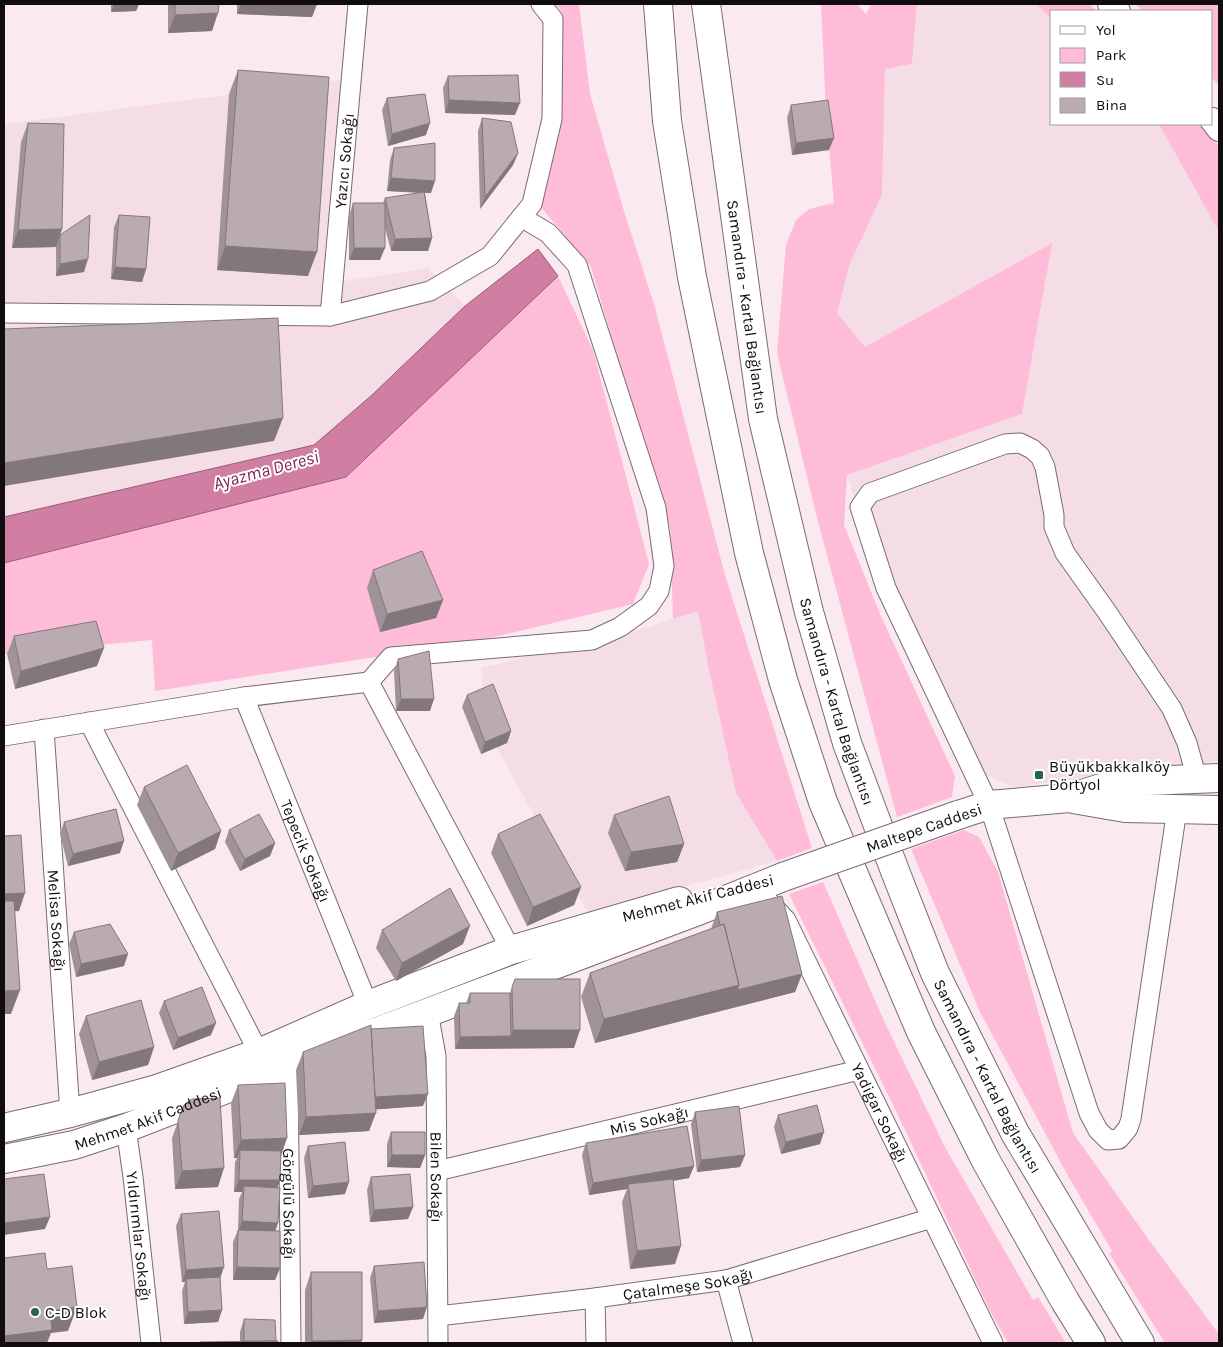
<svg xmlns="http://www.w3.org/2000/svg" width="1223" height="1347" font-family="Karla,sans-serif">
	<style>
		.built { fill: #f5dde6 }
		.green { fill: #ffbcd8 }
		.water { fill: #d07fa2; stroke: #975c76 }
		.lines { fill: none; stroke-linecap: round; stroke-linejoin: round }
		.minor-casing { stroke: #796b70; stroke-width: 21 }
		.tertiary-casing { stroke: #796b70; stroke-width: 26 }
		.secondary-casing { stroke: #796b70; stroke-width: 30 }
		.motorway-casing { stroke: #796b70; stroke-width: 30 }
		.minor { stroke: #fff; stroke-width: 19 }
		.tertiary { stroke: #fff; stroke-width: 24 }
		.secondary { stroke: #fff; stroke-width: 28 }
		.motorway { stroke: #fff; stroke-width: 28 }
		.secondary-bridge-casing { stroke: #796b70; stroke-width: 30; stroke-linecap: butt }
		.secondary-bridge { stroke: #fff; stroke-width: 28 }
		.wall { fill: #a09398 }
		.shaded-wall { fill: #82787c }
		.building { fill: #baabb1; stroke: #82787c }
		.poi-dot { fill: #236554; stroke: #fff; stroke-width: 2 }
		.labels { text-anchor: middle; dominant-baseline: central; stroke-width: 4; stroke-linejoin: round; paint-order: stroke }
		.street-label { font-size: 16px; fill: #110c0e; stroke: #fff }
		.poi-label { font-size: 16px; fill: #110c0e; stroke: #fff; text-anchor: start }
		.water-label { font-size: 18px; font-style: italic; fill: #822254; stroke: #fff }
	</style>
	<rect width="100%" height="100%" fill="#faeaf0"/>
	<!-- built -->
	<path class="built" d="M917,4H1036L1052,19V124H1159L1219,232V761L1013,787L976,770L886,597L847,475L1022,414L1051,243L865,347L837,313L850,263L882,195L885,68L912,64Z
		M347,79L332,283L428,268L465,306L372,395L314,445L4,517V124Z
		M698,610L708,665L736,793L777,861L588,913L488,732L481,668L652,626Z"/>
	<!-- green -->
	<path class="green" d="M556,4H579L590,94L623,208L654,304L725,575L812,848L777,861L736,793L708,665L698,611L673,619L670,527L631,404L591,267L540,206L560,127L562,12Z
		M821,4H857L866,14L871,4H917L912,64L885,69L882,195L850,263L837,313L865,347L1052,243L1022,414L847,475L844,525L881,616L955,776L952,797L897,817L816,514L777,353L786,245L796,220L809,209L834,203L826,114Z
		M1036,4H1089L1097,11H1052V19Z
		M1135,4H1219V85L1212,78V11H1143Z
		M1159,124H1204L1219,147V232Z
		M558,276L593,350L649,564L633,604L473,642L155,691L152,640L4,654V563L346,477Z
		M964,830L979,837L998,872L1073,1133L1149,1240L1219,1334V1343H1165L1109,1253L1112,1251L1068,1176L980,1012L911,849Z
		M823,882L885,1023L945,1147L1033,1300L1038,1297L1066,1343H1008L990,1311L895,1109L789,894Z"/>
	<!-- water -->
	<path class="water" d="M538,249L558,276L346,477L4,563V517L314,445L372,395L465,306Z"/>
	<g class="lines">
		<defs>
			<g id="minor">
				<path d="M4,313L330,316L430,291L490,256L532,204L552,119L553,19L541,4"/>
				<path id="s1" d="M330,316L358,4"/>
				<path d="M369,682L511,950"/>
				<path id="s2" d="M244,697L368,1005"/>
				<path d="M89,722L259,1053"/>
				<path id="s3" d="M44,729L70,1113"/>
				<path d="M4,736L244,697L369,682L391,657L592,640L620,627L649,606L659,591L664,566L656,508L577,265L548,233L521,217"/>
				<path d="M1177,809L1131,1119L1128,1128L1119,1139L1108,1140L1098,1130L1089,1113L989,805L886,588L860,507L870,493L1005,444L1020,443L1032,449L1040,456L1045,467L1054,515V527L1065,553L1107,612L1172,709L1187,743L1197,779"/>
				<path id="s4" d="M756,888L786,920L993,1343"/>
				<path id="s5" d="M428,1012L436,1056L438,1343"/>
				<path id="s6" d="M288,1065L291,1343"/>
				<path id="s7" d="M126,1128L133,1177L151,1343"/>
				<path id="s8" d="M437,1171L859,1070"/>
				<path d="M726,1280L743,1343"/>
				<path d="M595,1298L596,1343"/>
				<path id="s9" d="M438,1316L595,1298L726,1280L932,1218"/>
			</g>
			<path id="tertiary" d="M1110,4L1118,11
				M1212,120L1219,129"/>
			<g id="secondary">
				<path d="M1073,799L1125,808L1219,810"/>
				<path d="M958,815L989,805L1069,798L1121,782L1219,778"/>
				<path d="M4,1128L70,1113L157,1089L259,1053L368,1005L511,950L679,901"/>
				<path id="s10" d="M4,1159L74,1145L126,1128L288,1065L698,911L783,877"/>
			</g>
			<g id="motorway">
				<path d="M658,4L667,121L692,277L749,553L783,680L823,802L921,1032L986,1161L1065,1301L1091,1343"/>
				<path id="s11" d="M706,4L763,419L809,612L847,743L895,871L935,973L1015,1133L1140,1343"/>
			</g>
		</defs>
		<!-- minor casing -->
		<use href="#minor" class="minor-casing"/>
		<!-- tertiary casing -->
		<use href="#tertiary" class="tertiary-casing"/>
		<!-- secondary casing -->
		<use href="#secondary" class="secondary-casing"/>
		<!-- motorway casing -->
		<use href="#motorway" class="motorway-casing"/>
		<!-- minor -->
		<use href="#minor" class="minor"/>
		<!-- tertiary -->
		<use href="#tertiary" class="tertiary"/>
		<!-- secondary -->
		<use href="#secondary" class="secondary"/>
		<!-- motorway -->
		<use href="#motorway" class="motorway"/>
		<defs>
			<path id="secondary-bridge" d="M783,877L958,815"/>
		</defs>
		<!-- secondary-bridge casing -->
		<use href="#secondary-bridge" class="secondary-bridge-casing"/>
		<!-- secondary-bridge -->
		<use href="#secondary-bridge" class="secondary-bridge"/>
	</g>
	<!-- wall -->
	<path class="wall" d="M111,4H139L136,11L111,12Z
		M168,4H219L212,31L168,33Z
		M237,4H317L312,17L237,14Z
		M238,70L308,276L217,270L229,94Z
		M448,76L515,115L445,113L443,88Z
		M387,98L426,135L388,146L382,110Z
		M791,105L829,150L792,155L787,118Z
		M482,118L518,153L513,165L480,209L478,131Z
		M28,123L62,229L60,235L84,272L56,276V247L12,248L21,142Z
		M394,148L431,193H425L432,238L428,251H391L385,228L380,260H349V216L353,203H383L385,198L420,193L387,191L390,160Z
		M119,215L146,269L142,282L111,279L114,227Z
		M373,570L443,600L436,618L380,632L367,588Z
		M14,636L97,666L15,689L7,654Z
		M398,659L430,711H396L394,671Z
		M467,695L511,731L507,743L481,754L462,707Z
		M144,787L221,831L215,849L171,871L137,805Z
		M614,815L684,844L677,862L625,871L608,833Z
		M64,822L120,853L68,866L60,834Z
		M229,830L275,843L270,856L240,871L225,842Z
		M498,834L581,887L574,905L527,926L491,853Z
		M717,912L802,974L795,992L595,1043L581,997L590,973L711,929Z
		M382,930L463,944L396,981L376,948Z
		M74,932L124,966L76,977L69,944Z
		M515,979L574,1048L455,1049L454,1016L459,1003H466L470,993H510Z
		M164,1001L211,1035L173,1050L159,1013Z
		M86,1016L154,1047L148,1065L92,1080L79,1034Z
		M371,1029L423,1106L376,1109L369,1131L299,1135L296,1070L303,1052Z
		M238,1085L280,1156L277,1188L275,1231L280,1268L275,1280H233V1242L238,1230L239,1199L242,1192H234L235,1162L237,1158H234L231,1103Z
		M184,1105L218,1187L175,1189L172,1138Z
		M695,1112L745,1155L740,1167L697,1172L691,1124Z
		M778,1115L820,1144L781,1154L774,1127Z
		M391,1132L425,1155L420,1168L387,1167V1144Z
		M586,1143L694,1166L689,1178L673,1181L675,1264L630,1269L622,1202L627,1189L589,1195L582,1155Z
		M308,1146L345,1194L308,1198L304,1158Z
		M371,1177L413,1207L408,1219L370,1222L367,1190Z
		M181,1214L220,1278L222,1310L218,1322L184,1324L182,1291L185,1282H182L176,1226Z
		M374,1266L423,1319L374,1323L370,1278Z
		M311,1272L361,1343H305V1290Z
		M244,1319L276,1341L278,1343H199L200,1342L240,1341V1332Z"/>
	<!-- shaded-wall -->
	<path class="shaded-wall" d="M114,4H139L136,11L111,12Z
		M241,4H317L312,17L237,14Z
		M218,13L212,31L168,33L175,15Z
		M449,100L520,103L515,115L445,113Z
		M430,123L426,135L388,146L392,134Z
		M834,138L829,150L792,155L796,143Z
		M518,153L513,165L480,209L485,197Z
		M391,178L435,181L431,193L387,191Z
		M62,229L56,247L12,248L18,230Z
		M432,238L428,251H391L395,239Z
		M225,246L317,252L308,276L217,270Z
		M354,248H385L380,260H349Z
		M88,259L84,272L56,276L60,264Z
		M115,267L146,269L142,282L111,279Z
		M283,418L274,441L4,486V463Z
		M443,600L436,618L380,632L387,614Z
		M104,648L97,666L15,689L21,671Z
		M401,699H434L430,711H396Z
		M511,731L507,743L481,754L485,742Z
		M221,831L215,849L171,871L178,853Z
		M124,841L120,853L68,866L73,854Z
		M275,843L270,856L240,871L245,859Z
		M684,844L677,862L625,871L631,852Z
		M581,887L574,905L527,926L533,907Z
		M25,893L19,911L4,912V894Z
		M470,926L463,944L396,981L402,963Z
		M128,954L124,966L76,977L81,964Z
		M802,974L795,992L595,1043L604,1019L739,985Z
		M20,990L11,1014H4V991Z
		M216,1023L211,1035L173,1050L178,1038Z
		M513,1030H580L574,1048L455,1049L460,1037L511,1036Z
		M154,1047L148,1065L92,1080L99,1062Z
		M428,1094L423,1106L369,1110L373,1097Z
		M376,1113L369,1131L299,1135L306,1117Z
		M824,1132L820,1144L781,1154L786,1142Z
		M287,1138L281,1156L240,1150L237,1158H234L241,1140Z
		M392,1155H425L420,1168L387,1167Z
		M745,1155L740,1167L697,1172L701,1160Z
		M694,1166L689,1178L629,1188L628,1184L627,1189L589,1195L593,1183Z
		M224,1168L218,1187L175,1189L182,1171Z
		M239,1180H280L276,1193L244,1186L242,1192H234Z
		M349,1182L345,1194L308,1198L313,1186Z
		M413,1207L408,1219L370,1222L374,1210Z
		M50,1217L45,1229L4,1235V1223Z
		M242,1221L278,1223L274,1235L238,1233Z
		M681,1246L675,1264L630,1269L637,1251Z
		M224,1267L220,1279H186L185,1282H182L186,1270Z
		M237,1267L280,1268L275,1280H233Z
		M77,1307L68,1331L51,1333L47,1343H4V1336L50,1311Z
		M427,1307L423,1319L374,1323L378,1311Z
		M222,1310L218,1322L184,1324L188,1312Z
		M362,1340L361,1343H311L312,1341Z"/>
	<!-- building -->
	<path class="building" d="M175,4H219L218,13L175,15Z
		M238,70L329,77L317,252L225,246Z
		M518,75L520,103L449,100L448,76Z
		M425,94L430,123L392,134L387,98Z
		M828,100L834,138L796,143L791,105Z
		M482,118L511,122L518,153L485,197Z
		M28,123L64,124L62,229L18,230Z
		M435,143V181L391,178L394,148Z
		M424,192L432,238L395,239L385,198Z
		M353,203H385V248H354Z
		M90,215L88,259L60,264V235Z
		M119,215L150,217L146,269L115,267Z
		M278,318L283,418L4,463V329Z
		M422,551L443,600L387,614L373,570Z
		M96,621L104,648L21,671L14,636Z
		M429,651L434,699H401L398,659Z
		M493,684L511,731L485,742L467,695Z
		M187,765L221,831L178,853L144,787Z
		M669,796L684,844L631,852L614,815Z
		M116,809L124,841L73,854L64,822Z
		M259,814L275,843L245,859L229,830Z
		M540,814L581,887L533,907L498,834Z
		M21,835L25,893L4,894V836Z
		M450,888L470,926L402,963L382,930Z
		M782,896L802,974L737,990L739,985L724,924L720,925L717,912Z
		M4,901H14L20,990L4,991Z
		M110,924L128,954L81,964L74,932Z
		M724,924L739,985L604,1019L590,973Z
		M515,979H580V1030H513L512,987Z
		M202,987L216,1023L178,1038L164,1001Z
		M470,993H510L511,1036L460,1037L459,1003H470Z
		M141,1000L154,1047L99,1062L86,1016Z
		M371,1025L376,1113L306,1117L303,1052Z
		M423,1026L428,1094L375,1097L371,1029Z
		M285,1083L287,1138L241,1140L238,1085Z
		M220,1098L224,1168L182,1171L178,1120L184,1105L192,1099Z
		M817,1105L824,1132L786,1142L778,1115Z
		M739,1106L745,1155L701,1160L695,1112Z
		M687,1126L694,1166L593,1183L586,1143Z
		M391,1132H425V1155H392Z
		M345,1142L349,1182L313,1186L308,1146Z
		M240,1150L281,1151L280,1180H239Z
		M44,1174L50,1217L4,1223V1179Z
		M410,1174L413,1207L374,1210L371,1177Z
		M673,1179L681,1246L637,1251L628,1184Z
		M244,1186L280,1188L278,1223L242,1221Z
		M219,1211L224,1267L186,1270L181,1214Z
		M238,1230L280,1231V1268L237,1267Z
		M45,1253L47,1269L72,1266L77,1307L50,1311L52,1330L4,1336V1258Z
		M424,1262L427,1307L378,1311L374,1266Z
		M311,1272H362V1340L312,1341Z
		M220,1277L222,1310L188,1312L186,1279Z
		M244,1319L275,1320L276,1341H244Z
		M278,1341V1343H200V1342Z"/>
	<!-- markers -->
	<g class="poi-dot">
		<rect x="1034" y="770" width="10" height="10" rx="2.5"/>
		<circle cx="35" cy="1312" r="5"/>
	</g>
	<g class="labels">
		<!-- street labels -->
		<g class="street-label">
			<text stroke="none"><textPath href="#s1" startOffset="156">Yazıcı Sokağı</textPath></text>
			<text stroke="none"><textPath href="#s11" startOffset="306">Samandıra - Kartal Bağlantısı</textPath></text>
			<text stroke="none"><textPath href="#s11" startOffset="711">Samandıra - Kartal Bağlantısı</textPath></text>
			<text transform="translate(924 828) rotate(-19)">Maltepe Caddesi</text>
			<text stroke="none"><textPath href="#s2" startOffset="166">Tepecik Sokağı</textPath></text>
			<text transform="translate(698 898) rotate(-14)">Mehmet Akif Caddesi</text>
			<text stroke="none"><textPath href="#s3" startOffset="192">Melisa Sokağı</textPath></text>
			<text stroke="none"><textPath href="#s11" startOffset="1116">Samandıra - Kartal Bağlantısı</textPath></text>
			<text stroke="none"><textPath href="#s4" startOffset="258">Yadigar Sokağı</textPath></text>
			<text stroke="none"><textPath href="#s10" startOffset="150">Mehmet Akif Caddesi</textPath></text>
			<text stroke="none"><textPath href="#s8" startOffset="218">Mis Sokağı</textPath></text>
			<text stroke="none"><textPath href="#s5" startOffset="166">Bilen Sokağı</textPath></text>
			<text stroke="none"><textPath href="#s6" startOffset="139">Görgülü Sokağı</textPath></text>
			<text stroke="none"><textPath href="#s7" startOffset="109">Yıldırımlar Sokağı</textPath></text>
			<text stroke="none"><textPath href="#s9" startOffset="252">Çatalmeşe Sokağı</textPath></text>
		</g>
		<!-- poi labels -->
		<g class="poi-label">
			<text x="1049" y="766">Büyükbakkalköy<tspan x="1049" dy="18">Dörtyol</tspan></text>
			<text x="45" y="1312">C-D Blok</text>
		</g>
		<!-- water labels -->
		<g class="water-label">
			<text transform="translate(266 470) rotate(-15)">Ayazma Deresi</text>
		</g>
	</g>
	<!-- border -->
	<rect width="1223" height="1347" fill="none" stroke="#110c0e" stroke-width="10"/>
	<!-- legend -->
	<rect x="1050" y="10" width="162" height="115" fill="#ffffff" stroke="#a09e9f"/>
	<rect x="1060" y="26" width="25" height="8" fill="#ffffff" stroke="#a09e9f"/>
	<text x="1096" y="35" font-size="15" fill="#110c0e">Yol</text>
	<rect x="1060" y="48" width="25" height="15" fill="#ffbcd8" stroke="#a09e9f"/>
	<text x="1096" y="60" font-size="15" fill="#110c0e">Park</text>
	<rect x="1060" y="72" width="25" height="15" fill="#d07fa2" stroke="#a09e9f"/>
	<text x="1096" y="85" font-size="15" fill="#110c0e">Su</text>
	<rect x="1060" y="98" width="25" height="15" fill="#baabb1" stroke="#a09e9f"/>
	<text x="1096" y="110" font-size="15" fill="#110c0e">Bina</text>
</svg>
